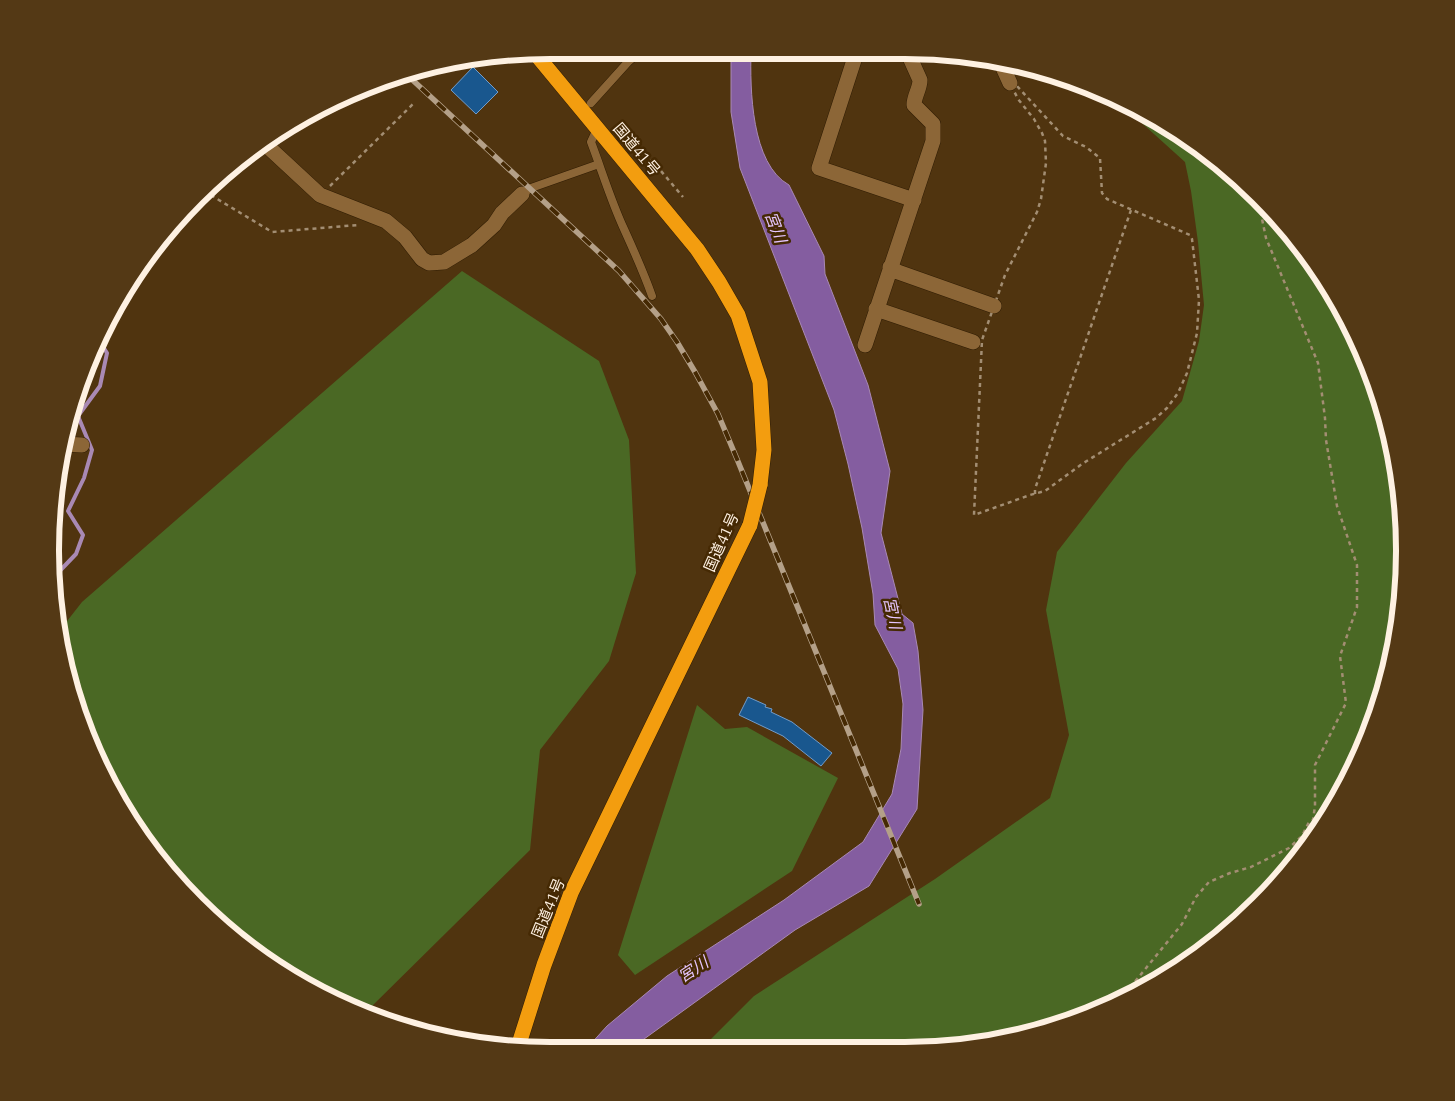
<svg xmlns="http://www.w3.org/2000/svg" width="1455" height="1101" font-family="'IBM Plex Serif','Noto Sans JP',serif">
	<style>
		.green { fill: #4a6824 }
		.water { fill: #845da0; stroke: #a989b4 }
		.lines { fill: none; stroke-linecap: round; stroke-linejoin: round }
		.stream { stroke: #a989b4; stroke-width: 4 }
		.building { fill: #19578e; stroke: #729cc9 }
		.lane-casing { stroke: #301d04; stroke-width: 9 }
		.street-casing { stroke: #301d04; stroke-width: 16 }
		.highway-casing { stroke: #301d04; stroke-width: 16 }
		.path { stroke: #a38e73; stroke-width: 2.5; stroke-dasharray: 4 4; stroke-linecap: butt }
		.lane { stroke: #8c6637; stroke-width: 8 }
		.street { stroke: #8c6637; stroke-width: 15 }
		.highway { stroke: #f39d0f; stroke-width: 15 }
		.rail-casing { stroke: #b4a088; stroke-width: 5.5 }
		.rail { stroke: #452903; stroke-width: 4; stroke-dasharray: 11; stroke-linecap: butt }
		.highway-bridge-casing { stroke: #301d04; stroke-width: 16; stroke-linecap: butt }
		.highway-bridge { stroke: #f39d0f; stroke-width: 15 }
		.labels { text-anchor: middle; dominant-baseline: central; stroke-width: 5; stroke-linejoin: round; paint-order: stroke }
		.street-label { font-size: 15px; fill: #fef1e2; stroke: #452903 }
		.water-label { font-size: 16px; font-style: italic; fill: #e5c5fe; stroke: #452903 }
		.rim { fill: none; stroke: #fef1e2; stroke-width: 6 }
	</style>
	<rect width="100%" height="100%" fill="#50340f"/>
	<!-- green -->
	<path class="green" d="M1113,97L1126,102L1209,153L1259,197L1320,272L1367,359L1395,453L1405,550L1395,648L1367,742L1321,828L1259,904L1183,966L1096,1013L970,1047H703L754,996L935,879L1050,798L1069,735L1046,610L1057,552L1126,463L1182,401L1199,341L1204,305L1198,242L1191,191L1185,162Z
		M462,271L599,361L629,440L636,573L609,661L540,750L530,850L370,1008V1015L300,984L220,927L135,829L77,712L60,630L82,602Z
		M697,705L725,729L747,727L838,778L792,871L635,975L618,955Z"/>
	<!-- water -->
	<path class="water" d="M731,50L751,51C750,89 751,164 789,185L824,256L825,274L868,385L890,471L881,533L902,614L913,623L918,651L923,710L917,809L869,886L795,930L633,1047H588L607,1026L667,976L784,900L863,842L892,794L901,749L903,704L898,669L875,625L873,594L862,528L848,464L834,410L740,168L731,112Z"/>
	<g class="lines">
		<!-- stream -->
		<path class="stream" d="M51,580L76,554L83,535L68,511L84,478L92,450L78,416L100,386L107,353L98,339"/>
	</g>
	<!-- building -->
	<path class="building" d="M473,67L498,92L476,114L451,90Z
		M748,697L766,705L765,707L772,709L771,712L792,722L832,753L821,766L783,736L739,715Z"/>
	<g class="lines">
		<defs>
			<path id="lane" d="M591,103L628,62L642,50
				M597,129L591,142C602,171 611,201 624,229C634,251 644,273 652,296
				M522,194L531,188L599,164"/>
			<path id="street" d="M857,51L819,168L914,200
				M1000,61L1010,83
				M265,144L320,195L386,221L405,237L422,259L429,263L444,262L472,245L494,225L502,213L522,194
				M890,267L898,272L994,306
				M876,309L973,342
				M865,345L933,141V124L914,105C914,96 920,89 920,80L907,51
				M63,444L82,445"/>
			<path id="highway" d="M534,52L697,249L719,282L738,315L760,382L764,450L760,485
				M518,1047L544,965L571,893L750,525"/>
		</defs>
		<!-- lane casing -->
		<use href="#lane" class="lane-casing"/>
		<!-- street casing -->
		<use href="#street" class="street-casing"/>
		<!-- highway casing -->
		<use href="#highway" class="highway-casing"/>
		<!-- path -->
		<path class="path" d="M1010,83L1016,85L1063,136L1086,147L1100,158L1102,193L1107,199L1190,235L1192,239L1199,300L1197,333L1187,373L1178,393L1167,408L1156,418L1082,464L1045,491L1030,495L974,515L982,340L1005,275L1037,212L1041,199L1046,163L1045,141L1042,133L1034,119L1018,99Z
			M620,133L661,171L683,197
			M330,186L414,103
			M204,191L272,232L358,225
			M1035,494V489L1131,210
			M1120,1000L1182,924L1196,897L1209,882L1230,873L1251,867L1289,848L1302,836L1309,822L1313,820L1315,806V765L1346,703L1340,656L1357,607V565L1337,506L1326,440L1325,418L1318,363L1266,238L1257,195"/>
		<!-- lane -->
		<use href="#lane" class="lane"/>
		<!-- street -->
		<use href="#street" class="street"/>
		<!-- highway -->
		<use href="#highway" class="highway"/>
		<defs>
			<path id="rail" d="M405,73L619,271L661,319L677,342L695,372L718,414L737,459L919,904"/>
		</defs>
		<!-- rail casing -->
		<use href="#rail" class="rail-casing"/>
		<!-- rail -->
		<use href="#rail" class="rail"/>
		<defs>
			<path id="highway-bridge" d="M750,525L760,485"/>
		</defs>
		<!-- highway-bridge casing -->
		<use href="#highway-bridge" class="highway-bridge-casing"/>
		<!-- highway-bridge -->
		<use href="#highway-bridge" class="highway-bridge"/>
	</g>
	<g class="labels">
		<!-- street labels -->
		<g class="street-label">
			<text transform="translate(637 149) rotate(50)">国道41号</text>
			<text transform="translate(721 542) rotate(-66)">国道41号</text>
			<text transform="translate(548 908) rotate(-68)">国道41号</text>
		</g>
		<!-- water labels -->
		<g class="water-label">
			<text transform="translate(776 227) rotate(69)">宮川</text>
			<text transform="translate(893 613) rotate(78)">宮川</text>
			<text transform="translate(693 969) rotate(-33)">宮川</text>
		</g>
	</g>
	<!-- crop -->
	<path d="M0 0H1455V1101H0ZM550 59H905A491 491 0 0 1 1396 550V551A491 491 0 0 1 905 1042H550A491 491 0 0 1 59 551V550A491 491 0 0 1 550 59Z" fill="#543915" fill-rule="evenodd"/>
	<path class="rim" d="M550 59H905A491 491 0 0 1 1396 550V551A491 491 0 0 1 905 1042H550A491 491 0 0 1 59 551V550A491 491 0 0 1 550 59Z"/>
</svg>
